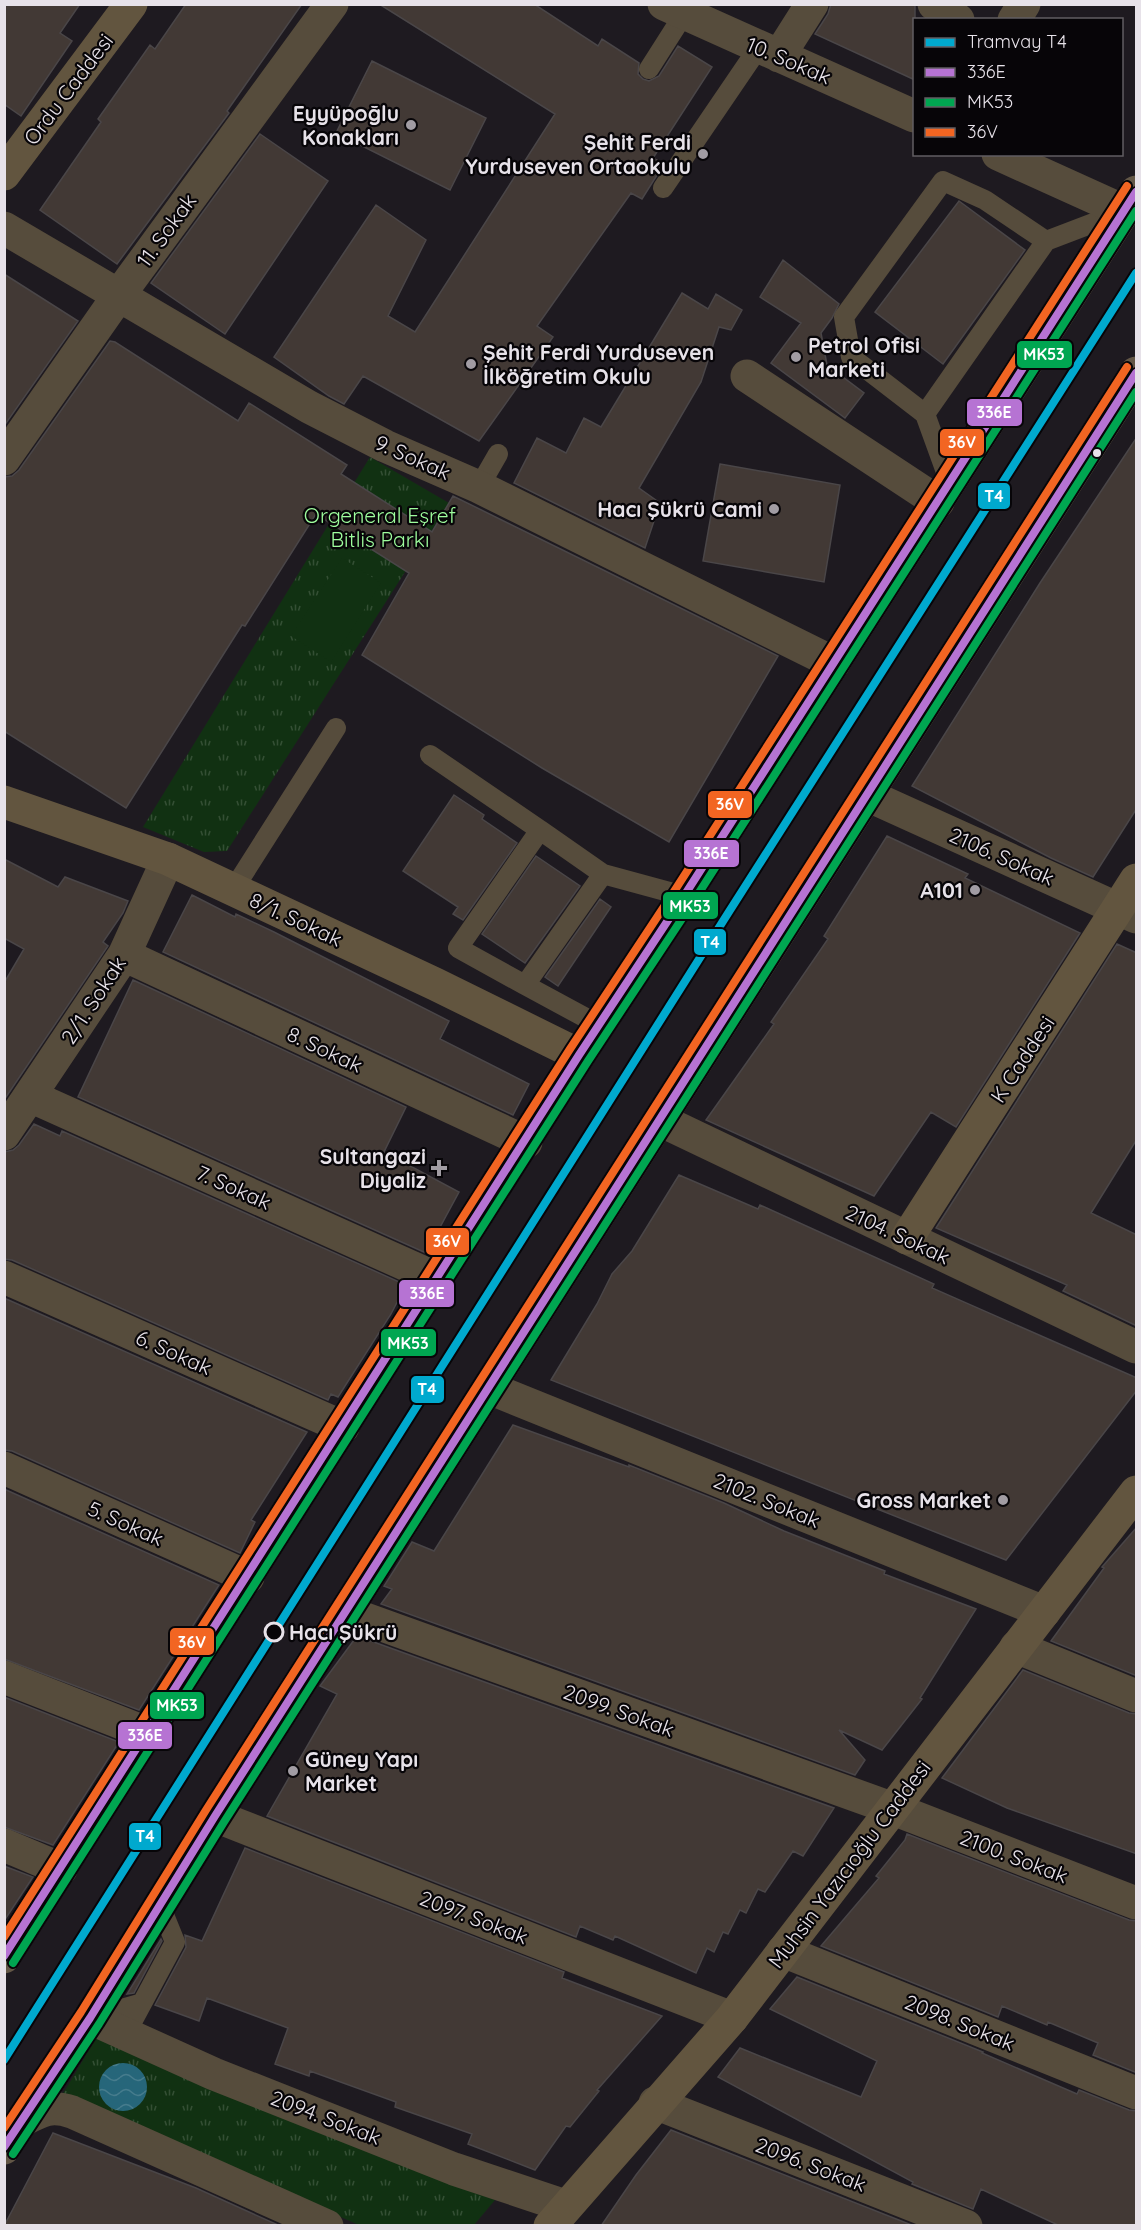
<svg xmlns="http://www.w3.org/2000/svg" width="1141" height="2230" font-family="Quicksand,sans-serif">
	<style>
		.park { fill: url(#park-tufts) }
		.garden { fill: #113112 }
		.water { fill: url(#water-waves) }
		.building { fill: #423935; stroke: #4a4648; stroke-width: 1.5 }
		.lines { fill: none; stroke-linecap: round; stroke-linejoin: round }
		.lane { stroke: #564c3c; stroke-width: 20 }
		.street { stroke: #564c3c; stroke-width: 33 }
		.secondary { stroke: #62553f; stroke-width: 33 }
		.primary { stroke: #625646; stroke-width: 33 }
		.bus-1-casing { stroke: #070508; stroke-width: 12 }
		.bus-2-casing { stroke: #070508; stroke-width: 12 }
		.bus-3-casing { stroke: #070508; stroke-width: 12 }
		.bus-1 { stroke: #b673d3; stroke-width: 8 }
		.bus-2 { stroke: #00a651; stroke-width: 8 }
		.bus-3 { stroke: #f26522; stroke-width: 8 }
		.tram-1-casing { stroke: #070508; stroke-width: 12 }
		.tram-1 { stroke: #00a9ce; stroke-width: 8 }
		.poi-dot { fill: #a19ca3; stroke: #070508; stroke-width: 2 }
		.bus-dot { fill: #e7e2e9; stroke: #070508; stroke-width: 2 }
		.stop-dot { fill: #070508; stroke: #e7e2e9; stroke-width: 3 }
		.labels { text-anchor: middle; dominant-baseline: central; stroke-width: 4.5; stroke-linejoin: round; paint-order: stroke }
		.street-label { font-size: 21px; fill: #e7e2e9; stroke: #070508 }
		.poi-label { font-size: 21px; font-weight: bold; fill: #e7e2e9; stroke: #070508; text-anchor: end }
		.park-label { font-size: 21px; fill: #9efd9d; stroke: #070508 }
		.stop-label { font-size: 21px; font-weight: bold; fill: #e7e2e9; stroke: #070508; text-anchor: start }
		.line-badge { stroke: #070508; stroke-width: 2 }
		.badge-label { font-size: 16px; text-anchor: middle; font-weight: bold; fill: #fff }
	</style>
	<defs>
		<pattern id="park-tufts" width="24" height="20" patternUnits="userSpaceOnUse" patternTransform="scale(1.5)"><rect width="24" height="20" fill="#113112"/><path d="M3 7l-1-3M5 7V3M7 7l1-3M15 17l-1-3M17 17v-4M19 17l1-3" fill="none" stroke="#344f34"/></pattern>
		<pattern id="water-waves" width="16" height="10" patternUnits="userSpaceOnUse" patternTransform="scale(1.5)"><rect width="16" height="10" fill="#26667a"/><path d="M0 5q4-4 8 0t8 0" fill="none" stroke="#467c8d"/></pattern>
	</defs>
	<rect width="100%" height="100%" fill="#1e1a20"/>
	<!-- park -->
	<path class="park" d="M370,457L449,503L227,851L204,852L143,827Z
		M97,2037L495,2200L474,2225H359L62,2095Z"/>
	<!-- garden -->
	<path class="garden" d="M342,558L381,583L331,662L291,636Z"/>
	<!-- water -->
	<path class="water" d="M99 2087a24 24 0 1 1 48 0a24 24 0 1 1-48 0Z"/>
	<!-- building -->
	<path class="building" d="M4,4H80L60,33L72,41L21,116L4,104Z
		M186,4H302L227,111L229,113L117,264L40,210L101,122L98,119L150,45L155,49Z
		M379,4H534L598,46L602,39L639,63L638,74L643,79L649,81L659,76L678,46L712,67L653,158L664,164L642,199L631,193L537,326L553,337L479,441L363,376L344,404L329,396L274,357L376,205L426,240L388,316L415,332L555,114Z
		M831,4H915V80L815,34L828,14Z
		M372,61L486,118L450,190L336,133Z
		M260,134L328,181L225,334L151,283Z
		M959,201L1025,250L943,364L875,312Z
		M783,260L839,304L832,318L821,333L827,365L864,393L845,418L771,363L801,323L760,297Z
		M4,274L78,321L4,426Z
		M682,293L708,309L716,294L742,310L731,330L719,327L701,382L639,488L660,503L645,548L514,483L537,438L566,453L584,418L601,427Z
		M110,341L115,342L238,421L249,403L347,465L341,474L432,532L453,496L778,656L669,842L542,768L362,655L409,573L316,514L245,626L242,625L126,808L4,731V477L12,476L19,470Z
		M1137,437V808L1093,877L1051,858L912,786L1040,583Z
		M720,464L840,485L824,582L703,561Z
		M454,795L484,815L482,819L517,843L463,920L453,914L458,907L403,871Z
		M887,836L968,874L965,878L1080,933L956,1127L931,1112L874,1196L706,1120L774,1024L771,1022L828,939L824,936Z
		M536,856L580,886L525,963L482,934Z
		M4,859L58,887L65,877L128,901L123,913L103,942L108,946L4,1100V983L24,949L4,938Z
		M192,895L235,917L236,914L274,932L449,1021L440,1039L529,1084L513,1115L163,952Z
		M600,899L611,907L558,986L545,977Z
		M1117,944L1137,953V1139L1091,1213L1137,1235V1326L1063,1291L1067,1285L936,1228Z
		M133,980L406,1107L384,1152L459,1192L426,1253L78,1097Z
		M34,1124L60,1136L62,1131L406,1285L391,1314L338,1397L331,1394L328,1400L12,1260L4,1259V1152L13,1150L19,1145Z
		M679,1175L758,1209L760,1205L934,1284L932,1288L1137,1378V1390L1006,1560L551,1380L597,1304L612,1274L632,1251Z
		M4,1298L307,1432L251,1520L255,1522L240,1553L12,1451L4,1450Z
		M513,1425L629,1467V1465L724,1503L784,1531L885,1571L884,1574L976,1609L920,1698L922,1699L882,1750L839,1730L865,1760L855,1775L381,1604L392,1589L384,1586L412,1542L434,1551Z
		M4,1489L219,1585L139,1710L4,1659Z
		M1137,1527V1676L1051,1641L1104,1568L1102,1567Z
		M357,1636L834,1808L803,1856L793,1851L765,1892L758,1889L746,1913L740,1910L728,1934L723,1932L714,1952L707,1948L696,1973L615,1936L613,1940L580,1926L576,1937L267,1816L337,1694L320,1686Z
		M1023,1670L1129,1713L1137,1714V1854L1007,1808L942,1778Z
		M4,1697L119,1742L53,1845L4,1827Z
		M907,1834L1129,1920L1137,1921V2073L1093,2055L1098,2043L1048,2022L1047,2025L1002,2006L998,2017L821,1946L879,1878L876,1876L905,1840Z
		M245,1848L564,1972L562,1978L662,2016L597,2090L599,2091L570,2127L566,2126L535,2170L468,2144L472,2134L395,2107L396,2102L310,2071L309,2076L275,2064L288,2028L207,1998L199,2021L155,2005L186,1947L185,1935L202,1941Z
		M4,1866L33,1877L4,1921Z
		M161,1939L162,1941L134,1993L127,1994Z
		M797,1977L983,2052L982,2053L1077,2094L1079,2090L1129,2110L1137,2111V2226H1060L981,2189L973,2209L912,2184L913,2182L718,2077L740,2048L861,2097L877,2061L770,2009Z
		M671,2130L914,2226H601L636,2175Z
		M53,2133L196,2188L280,2226H4Z"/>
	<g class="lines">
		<!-- lane -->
		<path class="lane" d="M649,69L684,14
			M663,188L759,47
			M925,414L851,357L844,317L943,181L985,200L1046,241
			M950,483L925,414L1046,241L1122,212
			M479,487L498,454
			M430,755L540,830
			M233,890L336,728
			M525,985L458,948L540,830L603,874
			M599,1025L525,985L603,874L684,896
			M90,2018L142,2003
			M125,2035L175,1942L160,1905"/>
		<!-- street -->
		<path class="street" d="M664,4L914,116
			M934,4L958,20
			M1014,20L1024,4
			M779,56L812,4
			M998,154L1124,211
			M4,228L309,407L385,446L479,487L834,663
			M747,376L938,502
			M4,459L119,295L332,4
			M867,795L1136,917
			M124,955L526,1142
			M30,1096L438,1279
			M660,1120L1136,1347
			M4,1134L124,955L168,859
			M4,1277L343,1427
			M489,1388L1044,1612
			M4,1468L248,1577
			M346,1612L891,1808L1136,1903
			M1016,1647L1136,1696
			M4,1677L147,1733
			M215,1816L732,2018
			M4,1845L61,1869
			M783,1951L1136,2093
			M90,2018L214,2074L454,2169L565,2206
			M655,2103L966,2226
			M23,2120C42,2110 51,2105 72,2112L327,2226"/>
		<!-- secondary -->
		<path class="secondary" d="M4,174L131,4
			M4,802L168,859L435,984L579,1055
			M907,1238L1136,880
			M550,2226L732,2018L1136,1492"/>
		<!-- primary -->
		<path class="primary" d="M4,1957L579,1055L684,896L1136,192
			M4,2148L90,2018L215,1816L1136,373"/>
		<defs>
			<path id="bus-1" d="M4,1956L579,1055L684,896L1136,192
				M4,2147L90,2018L215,1816L1136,373"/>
			<path id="bus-2" d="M13,1963L588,1061L693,902L1136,211
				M13,2154L99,2024L224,1822L1136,392"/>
			<path id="bus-3" d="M4,1937L570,1049L675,890L1127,186
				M4,2128L81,2012L206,1810L1127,367"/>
		</defs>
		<!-- bus-1 casing -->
		<use href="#bus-1" class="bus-1-casing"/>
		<!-- bus-2 casing -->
		<use href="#bus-2" class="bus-2-casing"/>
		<!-- bus-3 casing -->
		<use href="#bus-3" class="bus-3-casing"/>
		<!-- bus-1 -->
		<use href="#bus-1" class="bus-1"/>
		<!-- bus-2 -->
		<use href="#bus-2" class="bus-2"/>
		<!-- bus-3 -->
		<use href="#bus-3" class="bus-3"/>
		<defs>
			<path id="tram-1" d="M4,2060L725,918L1136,273"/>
		</defs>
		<!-- tram-1 casing -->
		<use href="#tram-1" class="tram-1-casing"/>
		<!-- tram-1 -->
		<use href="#tram-1" class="tram-1"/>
	</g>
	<!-- markers -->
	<g class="poi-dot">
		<circle cx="411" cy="125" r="6"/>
		<circle cx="703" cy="154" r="6"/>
		<circle cx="796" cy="357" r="6"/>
		<circle cx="471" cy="364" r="6"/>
		<circle cx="774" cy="509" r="6"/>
		<circle cx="975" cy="890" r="6"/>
		<path d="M436 1159h6v6h6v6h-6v6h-6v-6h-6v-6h6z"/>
		<circle cx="1003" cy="1500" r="6"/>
		<circle cx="293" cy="1771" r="6"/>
	</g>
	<circle class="bus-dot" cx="1097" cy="453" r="5"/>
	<circle class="stop-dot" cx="274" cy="1632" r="9"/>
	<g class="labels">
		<!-- street labels -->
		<g class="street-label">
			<text transform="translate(789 60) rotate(23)">10. Sokak</text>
			<text transform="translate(68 89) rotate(-53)">Ordu Caddesi</text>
			<text transform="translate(166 230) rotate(-54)">11. Sokak</text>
			<text transform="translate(413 457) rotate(24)">9. Sokak</text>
			<text transform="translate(1002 856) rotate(24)">2106. Sokak</text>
			<text transform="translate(296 919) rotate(25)">8/1. Sokak</text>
			<text transform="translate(93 1000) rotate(-57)">2/1. Sokak</text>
			<text transform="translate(325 1049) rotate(25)">8. Sokak</text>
			<text transform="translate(1022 1059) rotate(-57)">K Caddesi</text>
			<text transform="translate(234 1187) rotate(24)">7. Sokak</text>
			<text transform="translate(898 1234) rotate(25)">2104. Sokak</text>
			<text transform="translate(174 1352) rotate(24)">6. Sokak</text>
			<text transform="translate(767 1500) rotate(22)">2102. Sokak</text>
			<text transform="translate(126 1523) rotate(24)">5. Sokak</text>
			<text transform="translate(619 1710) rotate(20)">2099. Sokak</text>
			<text transform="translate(1014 1856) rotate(21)">2100. Sokak</text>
			<text transform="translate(849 1864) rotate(-53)">Muhsin Yazıcıoğlu Caddesi</text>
			<text transform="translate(474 1917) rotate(21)">2097. Sokak</text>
			<text transform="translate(960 2022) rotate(22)">2098. Sokak</text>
			<text transform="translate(326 2117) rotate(21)">2094. Sokak</text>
			<text transform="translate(811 2164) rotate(21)">2096. Sokak</text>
		</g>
		<!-- poi labels -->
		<g class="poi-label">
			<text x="399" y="113">Eyyüpoğlu<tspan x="399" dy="24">Konakları</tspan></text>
			<text x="691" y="142">Şehit Ferdi<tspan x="691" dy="24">Yurduseven Ortaokulu</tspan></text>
			<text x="808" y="345" text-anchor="start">Petrol Ofisi<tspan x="808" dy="24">Marketi</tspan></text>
			<text x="483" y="352" text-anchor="start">Şehit Ferdi Yurduseven<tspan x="483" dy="24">İlköğretim Okulu</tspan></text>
			<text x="762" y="509">Hacı Şükrü Cami</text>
			<text x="963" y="890">A101</text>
			<text x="426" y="1156">Sultangazi<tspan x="426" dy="24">Diyaliz</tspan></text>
			<text x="991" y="1500">Gross Market</text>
			<text x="305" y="1759" text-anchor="start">Güney Yapı<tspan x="305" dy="24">Market</tspan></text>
		</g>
		<!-- park labels -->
		<g class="park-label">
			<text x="380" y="515">Orgeneral Eşref<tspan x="380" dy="24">Bitlis Parkı</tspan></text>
		</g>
		<!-- stop labels -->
		<g class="stop-label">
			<text x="289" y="1632">Hacı Şükrü</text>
		</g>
	</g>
	<g class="line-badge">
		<rect x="1016" y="340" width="57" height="29" rx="6" fill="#00a651"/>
		<rect x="966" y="398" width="57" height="29" rx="6" fill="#b673d3"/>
		<rect x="939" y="428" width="46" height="29" rx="6" fill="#f26522"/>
		<rect x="977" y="482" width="34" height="28" rx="6" fill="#00a9ce"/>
		<rect x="707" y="790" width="46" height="29" rx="6" fill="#f26522"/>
		<rect x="683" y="839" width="57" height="29" rx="6" fill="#b673d3"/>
		<rect x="662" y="891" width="57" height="29" rx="6" fill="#00a651"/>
		<rect x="693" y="928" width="34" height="28" rx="6" fill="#00a9ce"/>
		<rect x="425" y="1227" width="45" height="29" rx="6" fill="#f26522"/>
		<rect x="398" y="1279" width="57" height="29" rx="6" fill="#b673d3"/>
		<rect x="380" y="1328" width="57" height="29" rx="6" fill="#00a651"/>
		<rect x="410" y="1375" width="35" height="29" rx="6" fill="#00a9ce"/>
		<rect x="169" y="1627" width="46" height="29" rx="6" fill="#f26522"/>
		<rect x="149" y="1691" width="56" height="29" rx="6" fill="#00a651"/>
		<rect x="117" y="1721" width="56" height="29" rx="6" fill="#b673d3"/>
		<rect x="128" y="1822" width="34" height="29" rx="6" fill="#00a9ce"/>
	</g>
	<g class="badge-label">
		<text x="1044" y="360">MK53</text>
		<text x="994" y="418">336E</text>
		<text x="962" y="448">36V</text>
		<text x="994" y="502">T4</text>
		<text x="730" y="810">36V</text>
		<text x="711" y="859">336E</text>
		<text x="690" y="912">MK53</text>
		<text x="710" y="948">T4</text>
		<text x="447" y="1247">36V</text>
		<text x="427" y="1299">336E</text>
		<text x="408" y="1349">MK53</text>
		<text x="427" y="1395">T4</text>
		<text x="192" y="1648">36V</text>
		<text x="177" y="1711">MK53</text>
		<text x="145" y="1741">336E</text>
		<text x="145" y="1842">T4</text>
	</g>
	<!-- border -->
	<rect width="1141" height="2230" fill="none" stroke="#e7e2e9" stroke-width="12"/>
	<!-- legend -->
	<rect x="913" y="18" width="210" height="138" fill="#070508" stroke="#615d62" stroke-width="1.5"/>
	<rect x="925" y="38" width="30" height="9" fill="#00a9ce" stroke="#615d62" stroke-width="1.5"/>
	<text x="967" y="48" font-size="18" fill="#e7e2e9">Tramvay T4</text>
	<rect x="925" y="68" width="30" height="9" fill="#b673d3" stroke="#615d62" stroke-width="1.5"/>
	<text x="967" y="78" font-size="18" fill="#e7e2e9">336E</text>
	<rect x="925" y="98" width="30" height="9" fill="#00a651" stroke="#615d62" stroke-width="1.5"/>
	<text x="967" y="108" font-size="18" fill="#e7e2e9">MK53</text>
	<rect x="925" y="128" width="30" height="9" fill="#f26522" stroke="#615d62" stroke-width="1.5"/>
	<text x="967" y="138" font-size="18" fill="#e7e2e9">36V</text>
</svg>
